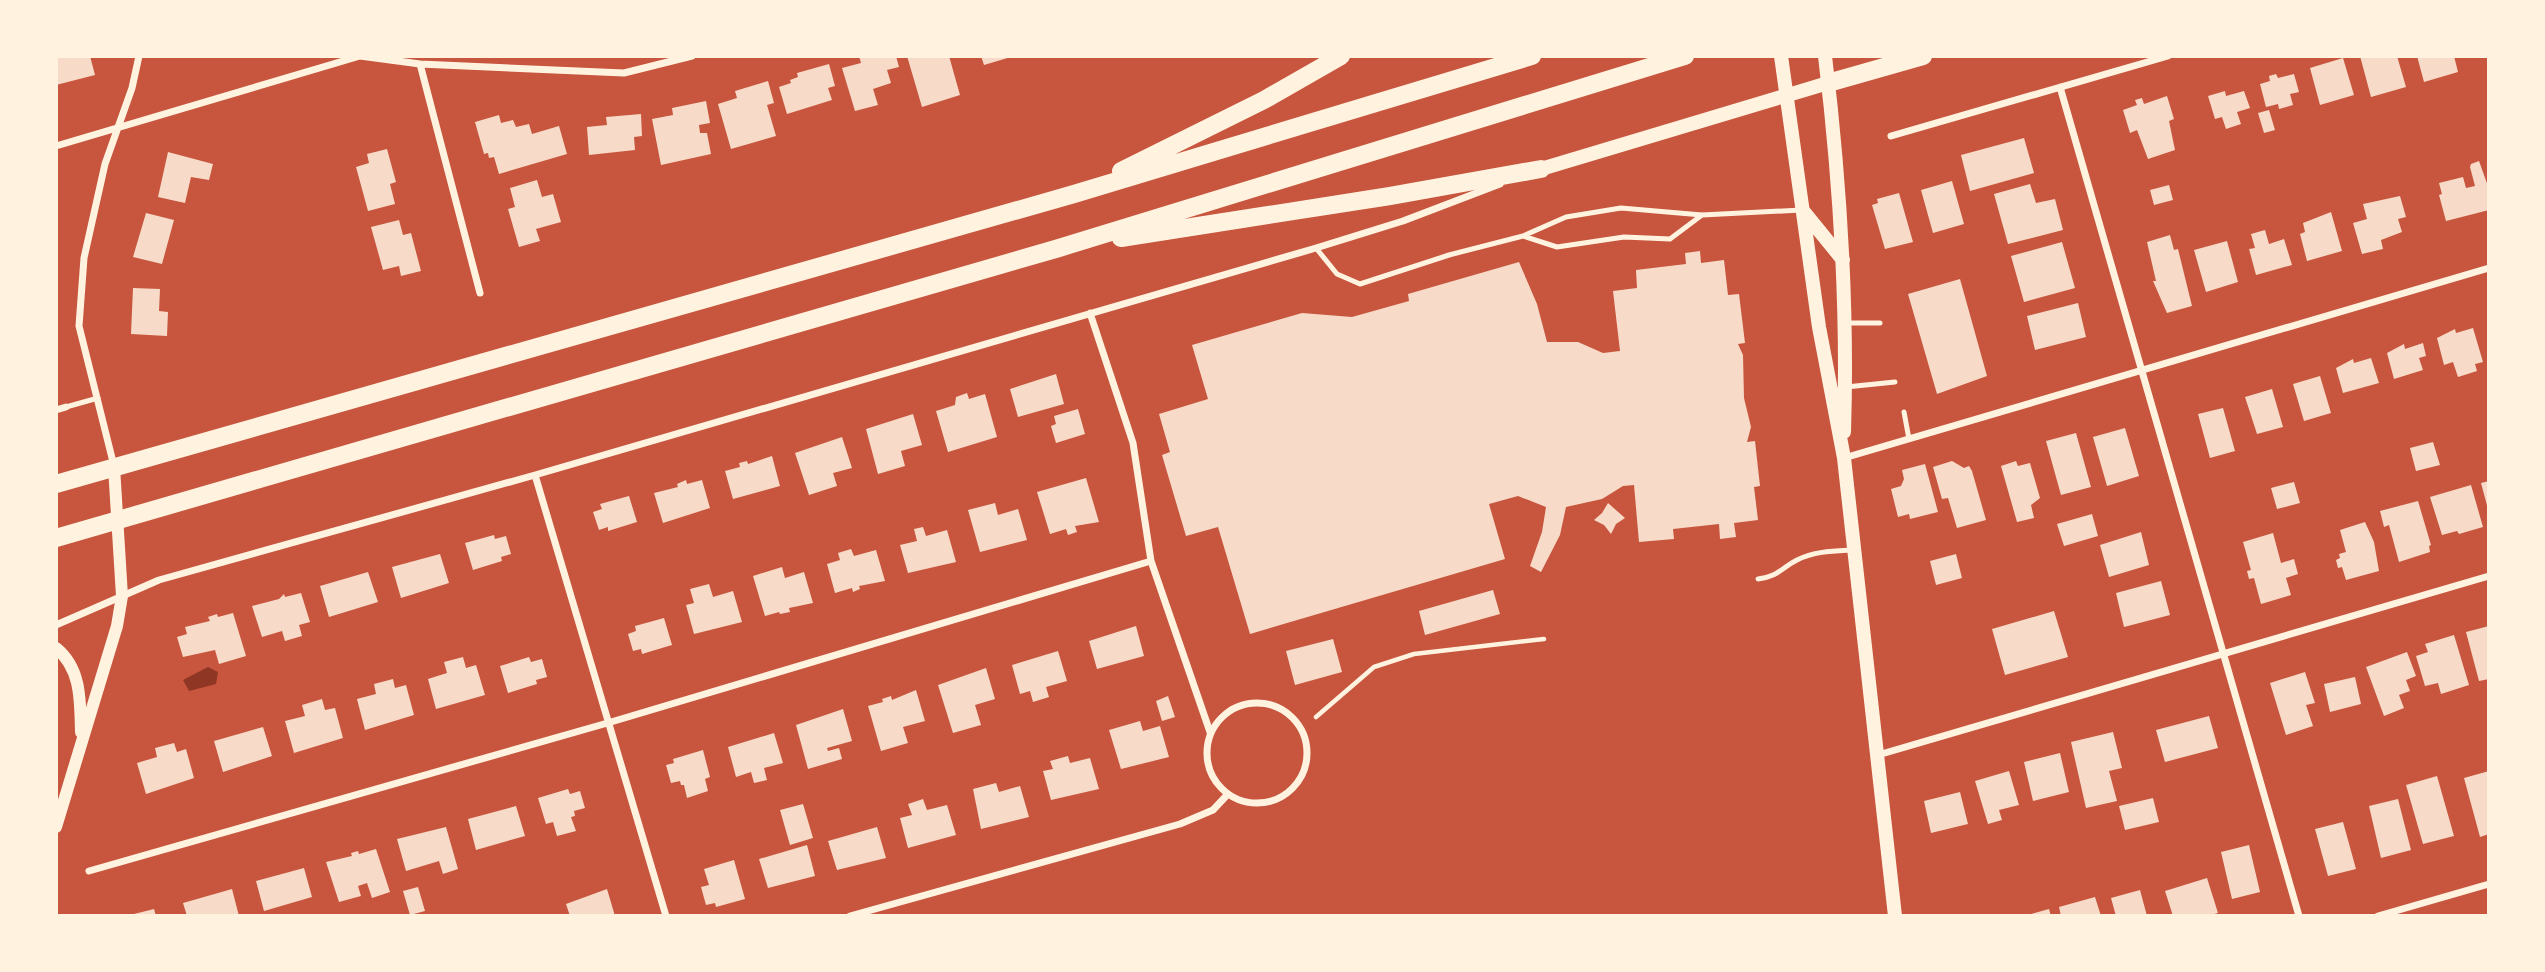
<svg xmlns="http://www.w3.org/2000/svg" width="2545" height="972" font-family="'Archivo Narrow',sans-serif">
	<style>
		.water { fill: #8f3625 }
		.building { fill: #f7dbc8 }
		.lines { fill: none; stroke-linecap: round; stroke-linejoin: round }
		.path { stroke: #fff3e0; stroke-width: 4.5 }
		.service { stroke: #fff3e0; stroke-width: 5 }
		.minor { stroke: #fff3e0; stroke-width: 7 }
		.tertiary { stroke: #fff3e0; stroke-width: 12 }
		.secondary { stroke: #fff3e0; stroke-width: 14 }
		.trunk { stroke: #fff3e0; stroke-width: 18 }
	</style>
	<rect width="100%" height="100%" fill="#c8553d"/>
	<!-- water -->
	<path class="water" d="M208,667L218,672L216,684L189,691L183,680Z"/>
	<!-- building -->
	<path class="building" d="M56,56H90L95,75L56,85Z
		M859,56H896L899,67L887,70L891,83L873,89L878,105L855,111L842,68L861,63Z
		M907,56H949L960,95L922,107Z
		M981,56H1011V57L984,65Z
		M2360,56H2397L2406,87L2371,97Z
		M2417,56H2454L2458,72L2424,82Z
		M2343,58L2354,95L2320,105L2310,68Z
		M829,64L835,86L828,88L832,100L787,114L779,87L791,83L790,80L798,77L797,73Z
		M2276,74L2278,78L2294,74L2299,92L2290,94L2293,105L2279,109L2278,104L2266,107L2260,84L2270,81L2269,76Z
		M768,81L774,103L767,105L776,136L731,149L718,104L737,98L735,91Z
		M2225,91L2226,96L2244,91L2250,108L2237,112L2241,124L2226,129L2222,117L2215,119L2208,96Z
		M2167,96L2174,119L2169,121L2175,150L2148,159L2137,130L2130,133L2123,110L2137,105L2135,100L2142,98L2144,104Z
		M706,101L710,123L699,125L700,133H707L711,154L661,165L652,119L673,115L672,108Z
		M2269,110L2275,130L2264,133L2258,113Z
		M641,114L642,136L634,137L635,150L589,155L587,127L607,125L606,117Z
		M499,115L501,123L513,120L516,127L529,124L532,134L559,126L567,154L499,174L494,157L489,158L488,153L484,154L475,122Z
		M2024,138L2034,173L1970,191L1961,155Z
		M387,149L396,182L390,184L395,204L368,211L356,167L369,163L367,154Z
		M168,152L213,164L209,180L191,177L185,203L158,197Z
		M2479,161L2489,189V210L2446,221L2439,195L2442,194L2439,183L2463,177L2466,188L2475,186L2470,167L2471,164Z
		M537,180L542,197L553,194L561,222L536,229L540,241L519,247L508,209L515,207L510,188Z
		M1952,181L1964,224L1933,233L1921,190Z
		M2030,184L2036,203L2055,199L2063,230L2008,244L1994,194Z
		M2169,185L2173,200L2154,205L2150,190Z
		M1899,193L1913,242L1885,249L1872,205L1878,203L1877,199Z
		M2400,196L2406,217L2398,219L2402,232L2381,240L2383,249L2362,254L2353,223L2367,219L2363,204Z
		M2331,212L2342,251L2307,261L2300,234L2305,232L2303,223Z
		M146,213L174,220L162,264L133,257Z
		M399,220L403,235L411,233L421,271L401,276L399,266L383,270L371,227Z
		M2265,230L2269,244L2284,239L2292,265L2256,275L2249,249L2255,248L2251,234Z
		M2170,235L2174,250L2178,249L2192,306L2167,313L2153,281H2156L2147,242Z
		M2227,241L2238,282L2206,292L2194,250Z
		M2062,242L2075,288L2024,302L2011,256Z
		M1700,251L1701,263L1724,260L1728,295L1739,294L1745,343L1738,344L1743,355L1744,398L1751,427L1747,442L1755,441L1760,486L1754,487L1758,520L1734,523L1736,537L1720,539L1719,524L1673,529L1674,539L1639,542L1634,485L1623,486L1602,499L1566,507L1560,535L1541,572L1530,566L1542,532L1546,507L1518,496L1489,504L1505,559L1250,634L1218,527L1186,536L1162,455L1170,452L1159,414L1208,399L1192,345L1302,313L1352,317L1409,301L1408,294L1519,262L1537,304L1547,342H1578L1603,353L1620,351L1613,291L1637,288L1636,270L1686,264L1685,253Z
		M1960,279L1987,376L1937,394L1908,294Z
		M133,288L160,289L159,311L168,312L167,336L131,334Z
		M2078,303L2086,337L2035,350L2027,316Z
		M2473,328L2483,362L2475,364L2477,371L2458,377L2453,362L2444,365L2437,338L2455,329L2456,333Z
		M2423,343L2426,356L2419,358L2423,370L2394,379L2387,353L2404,344L2405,349Z
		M2371,358L2379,383L2343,393L2336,368L2353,359L2354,363Z
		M1056,374L1064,404L1018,417L1010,389Z
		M2320,376L2331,413L2304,421L2293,384Z
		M2272,389L2283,427L2257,434L2245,397Z
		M967,393L969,399L985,394L997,437L948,452L936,411L955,405L956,397Z
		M2223,408L2235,451L2210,458L2198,414Z
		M1078,409L1085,434L1056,443L1051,426L1056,424L1054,416Z
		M913,414L922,445L901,451L905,466L878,474L866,429Z
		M2125,428L2139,476L2107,486L2093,437Z
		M2076,433L2091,487L2061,495L2046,441Z
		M842,437L852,468L833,473L837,486L809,495L795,453Z
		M2433,442L2440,465L2416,471L2410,448Z
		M772,456L780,486L733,499L725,471L740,467L739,463L747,461L748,464Z
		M1952,461L1964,468L1969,466L1972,471L1986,520L1957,528L1948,498L1942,499L1933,467Z
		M2016,461L2018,466L2030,463L2040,498L2031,505L2034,518L2017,522L2001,466Z
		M1925,464L1938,512L1910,519L1909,514L1898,517L1891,489L1901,486L1904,479L1902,470Z
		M1086,478L1099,522L1075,526L1077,532L1068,535L1066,529L1050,534L1037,492Z
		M686,480L687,484L702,480L710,508L663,523L654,493L678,487L677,484Z
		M2489,481V509H2488L2481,483Z
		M2294,482L2300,503L2277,509L2271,488Z
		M2471,485L2483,527L2459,534L2457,531L2442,535L2430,497Z
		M629,496L637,522L608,531V527L599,530L593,512L602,509L600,504Z
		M2418,501L2431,545L2429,546L2430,552L2399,562L2389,525L2384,527L2380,511Z
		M995,503L998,515L1018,509L1027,540L980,552L968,510Z
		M1608,503L1625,518L1616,524L1611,534L1604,525L1594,520L1602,513Z
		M2092,514L2098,536L2064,546L2057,524Z
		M2365,522L2374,542L2379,571L2346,580L2342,567L2338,568L2336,560L2340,558L2339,554L2346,552L2340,530Z
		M923,527L926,536L947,530L956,562L908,573L900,545L917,541L914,529Z
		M2141,532L2149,565L2109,577L2100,545Z
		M2273,533L2281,563L2294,559L2298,574L2286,578L2291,595L2261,604L2254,578L2249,579L2247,571L2251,570L2243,542Z
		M494,535L495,539L506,536L511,554L501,557L502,561L473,570L465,543Z
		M851,549L854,556L876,550L885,581L859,586L860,589L853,592L852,588L835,593L827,564L840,560L838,553Z
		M440,554L449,583L401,598L392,567Z
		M1956,554L1962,578L1936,585L1930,561Z
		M782,567L785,578L804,572L813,603L789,608L790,612L780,614L779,612L765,616L753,576Z
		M368,572L378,602L329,617L320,586Z
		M2161,581L2170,615L2124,627L2116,593Z
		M709,584L713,597L733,591L742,622L694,634L686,605L694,603L690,589Z
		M1493,590L1500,614L1425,635L1419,611Z
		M301,593L310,622L299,625L302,636L285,641L282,631L262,637L252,606L279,599L284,594L285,597Z
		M2054,611L2068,657L2005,675L1992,629Z
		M233,613L246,656L219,664L215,650L183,657L177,637L187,634L185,627L210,621L208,617L217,614L218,617Z
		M664,618L672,645L642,654L641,649L633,651L628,634L636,631L635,626Z
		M1136,626L1144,656L1097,669L1089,641Z
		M2489,626V679L2479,681L2466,632Z
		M2454,635L2469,685L2441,694L2438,683L2425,686L2416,656L2428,652L2425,644Z
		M1333,639L1342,672L1295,685L1286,651Z
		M1058,651L1067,681L1046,687L1049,697L1033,702L1030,691L1020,694L1012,665Z
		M2407,652L2416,676L2406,680L2410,691L2399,695L2404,708L2384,716L2366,667Z
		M463,657L466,668L476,665L485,695L436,709L428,679L447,673L444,662Z
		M529,657L531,662L542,659L547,677L536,680L537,684L508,693L500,666Z
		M986,668L995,699L975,705L981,725L953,733L938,685Z
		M2305,672L2315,703L2306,705L2313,726L2286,735L2270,683Z
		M2355,677L2361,704L2330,712L2324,684Z
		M393,679L395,688L406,685L414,715L365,730L357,699L376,694L374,684Z
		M916,690L925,721L903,727L908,743L881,751L868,706L883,702L882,699L891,696L892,700Z
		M1168,696L1175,717L1162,721L1156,701Z
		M322,699L325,710L335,708L343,738L294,753L285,721L305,716L302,705Z
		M843,709L852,741L827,748L828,751L839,748L842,759L808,769L796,725Z
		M2209,716L2218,748L2165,762L2156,730Z
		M1140,721L1143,731L1160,726L1169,757L1121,769L1109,730Z
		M263,727L272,756L223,772L214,741Z
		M2113,732L2122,768L2109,771L2117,801L2086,808L2071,742Z
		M774,733L783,763L764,768L767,780L754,783L751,772L736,777L728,747Z
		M174,743L177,752L186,749L194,778L146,794L137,763L157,757L155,748Z
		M703,750L710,777L705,779L708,791L687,798L684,785H681L680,781L671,783L666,765L674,763L673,759Z
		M2060,753L2069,792L2033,801L2024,762Z
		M1068,756L1070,763L1090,758L1099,789L1051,800L1043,771L1053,769L1050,761Z
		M2009,771L2019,805L1999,810L2002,820L1988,824L1975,781Z
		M2489,771V834L2480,837L2464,778Z
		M2437,776L2454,836L2423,844L2406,785Z
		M996,783L999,792L1020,786L1029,817L981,829L973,789Z
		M568,789L570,794L580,791L585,808L574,811L575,816L571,817L576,831L557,836L553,822L546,824L538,798Z
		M1960,792L1968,824L1931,833L1924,801Z
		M2153,798L2159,822L2125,830L2119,806Z
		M923,799L927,810L947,805L956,835L908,848L900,818L912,815L908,804Z
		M2398,799L2411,850L2381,858L2369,806Z
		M803,804L813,838L790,845L780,810Z
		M516,806L525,836L476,850L468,819Z
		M2343,822L2356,869L2328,876L2315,829Z
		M446,827L458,869L443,874L439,861L406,871L397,839Z
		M877,827L886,858L837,870L828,841Z
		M807,845L815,876L768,888L759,859Z
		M2249,845L2260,892L2232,899L2221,852Z
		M376,849L390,892L372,898L367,883L358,886L361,896L339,902L326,862L352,856L351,853L358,851L359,854Z
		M734,860L745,899L716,907L715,903L706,905L701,887L709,885L704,869Z
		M304,868L312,897L264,911L256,881Z
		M2207,878L2218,913L2207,916H2173L2165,891Z
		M418,887L425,911L410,915L403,891Z
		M232,889L239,916H187L183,903Z
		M607,889L615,916H570L566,904Z
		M2140,890L2147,916H2116L2111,898Z
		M2095,897L2101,916H2061L2059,907Z
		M154,909L156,916H130V915Z
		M2049,909L2051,916H2028V915Z"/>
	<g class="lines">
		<!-- path -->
		<path class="path" d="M1316,717L1374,667L1414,654L1544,639"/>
		<!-- service -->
		<path class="service" d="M1523,236L1557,247L1624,237L1670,239L1702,215
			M1316,248L1337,274L1360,284L1449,255L1523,236L1566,217L1621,208L1702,215L1802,210
			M1846,323H1880
			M1846,387L1895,382
			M66,407L98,398
			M1904,412L1909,439
			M1758,579C1779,576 1781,568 1797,560C1815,551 1834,551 1853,550"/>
		<!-- minor -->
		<path class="minor" d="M420,64L480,293
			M2060,87L2299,916
			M1891,136L2168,56
			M56,146L360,56L420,64L624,73L692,56
			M56,410L66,407
			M1844,458L2489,268
			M114,466L79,326L84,258L105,164L132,88L139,56
			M535,475L666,916
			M1151,561L1210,732
			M56,625L159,580L535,475L1316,248L1403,221L1500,184
			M1207 753a50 50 0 1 1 100 0a50 50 0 1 1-100 0Z
			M1878,755L2489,576
			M89,871L611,722L1151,561L1133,443L1090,313
			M850,916L1180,824L1213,810L1228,794
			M2378,916L2489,884"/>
		<!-- tertiary -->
		<path class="tertiary" d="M56,648C82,669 80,702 81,732
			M56,827L117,626L122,596L114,467"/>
		<!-- secondary -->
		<path class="secondary" d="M1781,56L1819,327L1844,458L1895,916
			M1825,56C1840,181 1848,306 1844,432
			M1541,169L1828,83
			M1804,212L1843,260"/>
		<!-- trunk -->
		<path class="trunk" d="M1828,83L1923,56
			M1121,171L1264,100L1341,56
			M1121,238L1390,196L1541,169
			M56,484L1074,194L1532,56
			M56,538L1059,248L1685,56"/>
	</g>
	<!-- border -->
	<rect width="2545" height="972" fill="none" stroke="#fff3e0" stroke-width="116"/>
</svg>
